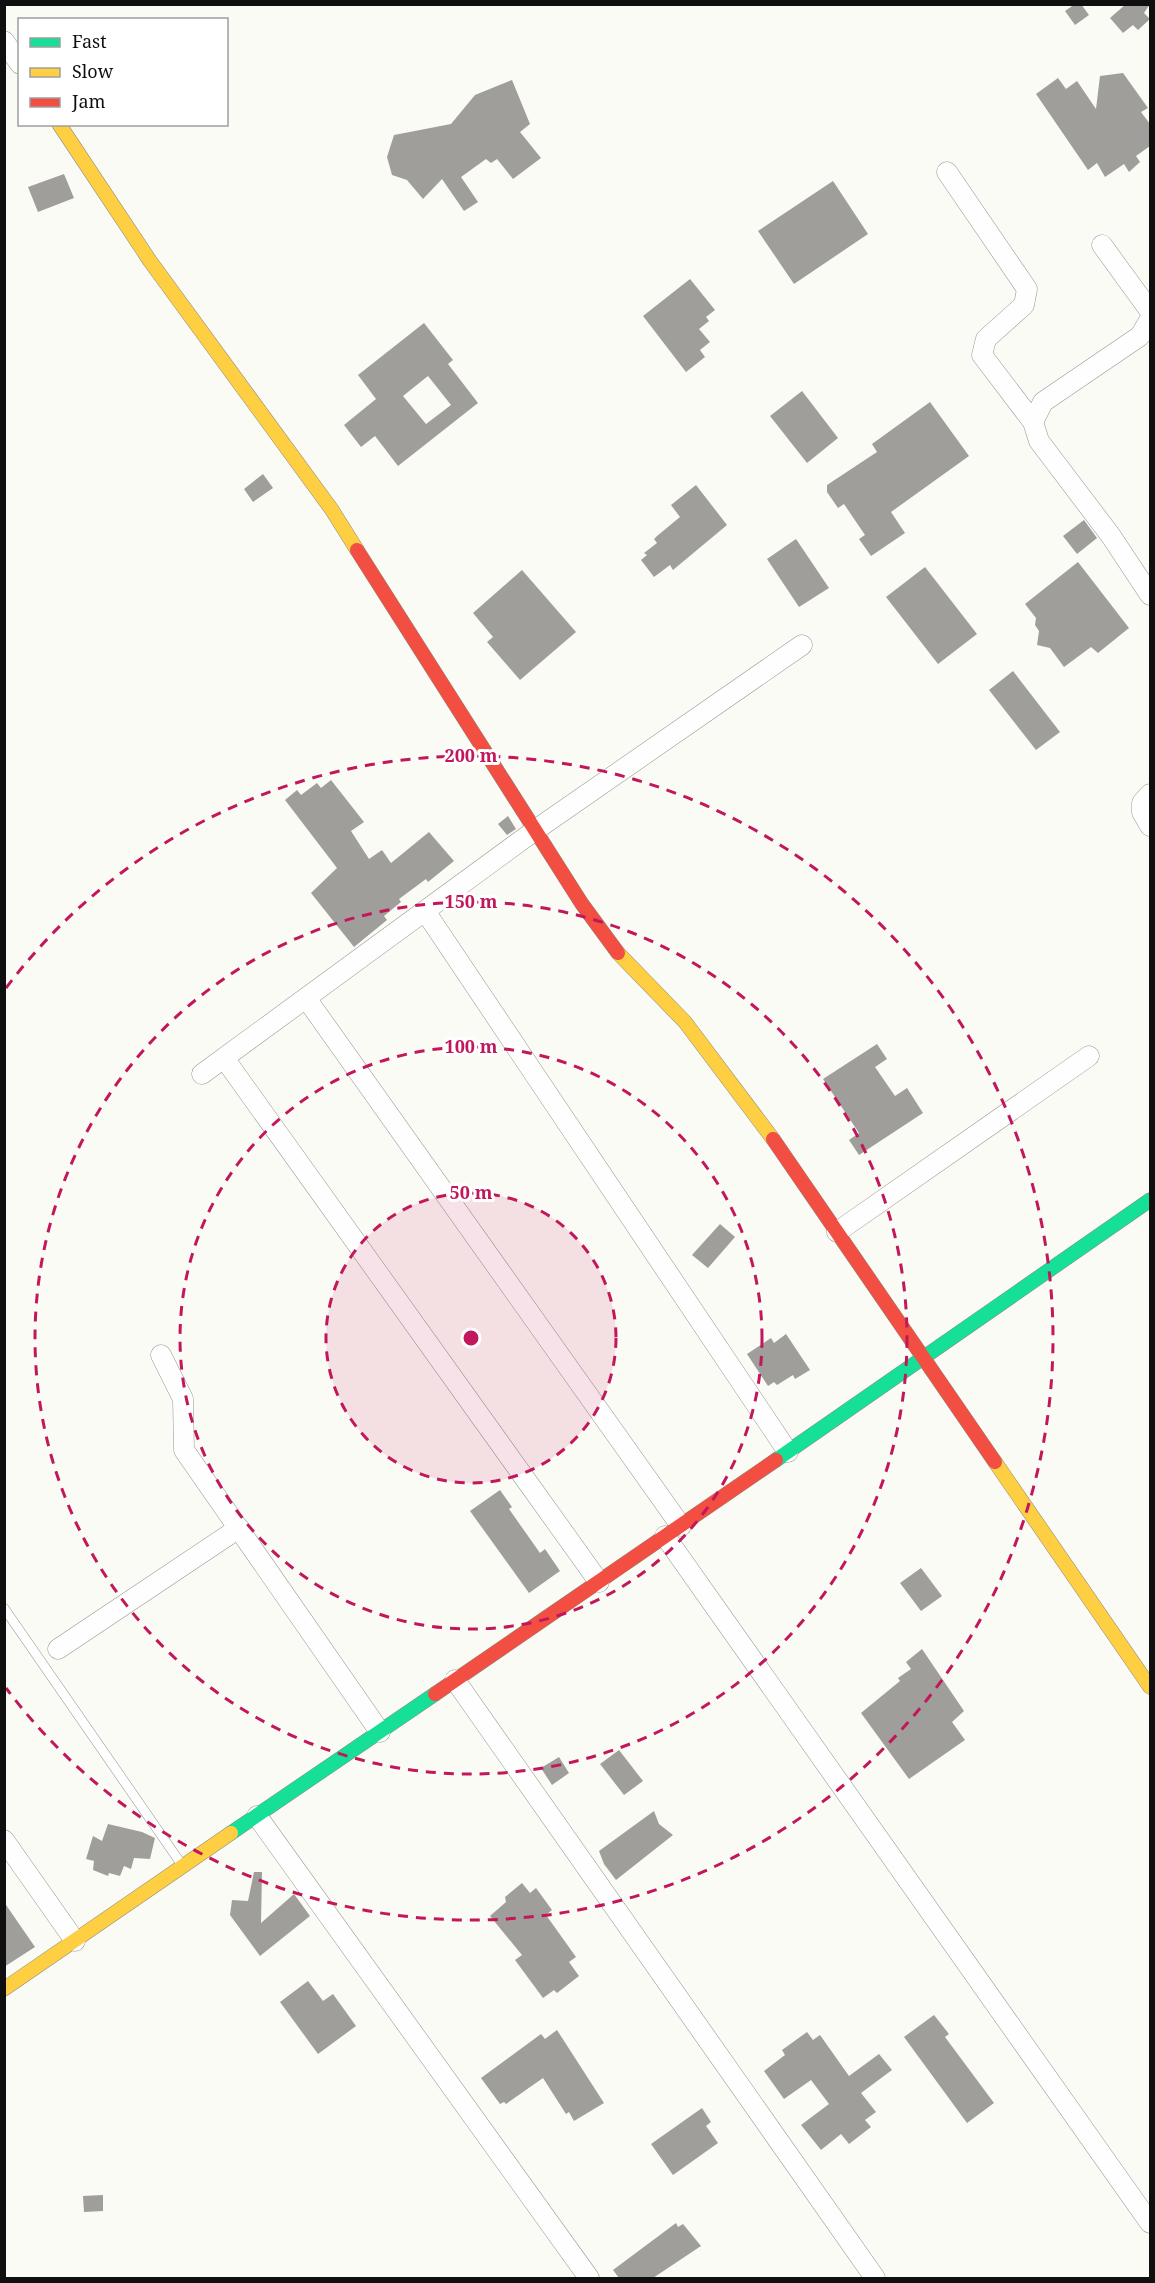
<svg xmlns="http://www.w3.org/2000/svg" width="1155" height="2283" font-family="'Noto Serif',serif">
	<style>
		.building { fill: #9f9e9a; fill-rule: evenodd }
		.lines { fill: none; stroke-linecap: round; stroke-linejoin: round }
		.lane-casing { stroke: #959593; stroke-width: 10 }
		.street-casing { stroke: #959593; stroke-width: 21 }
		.fast-casing { stroke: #8c8c89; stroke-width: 15 }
		.slow-casing { stroke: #8c8c89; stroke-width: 15 }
		.jam-casing { stroke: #8c8c89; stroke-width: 15 }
		.lane { stroke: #fefefe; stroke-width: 9 }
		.street { stroke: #fefefe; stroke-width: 20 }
		.fast { stroke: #16e098; stroke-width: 14 }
		.slow { stroke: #ffcf43; stroke-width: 14 }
		.jam { stroke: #f24e42; stroke-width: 14 }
		.ring { fill: none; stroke: #c2185b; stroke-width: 3; stroke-dasharray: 10 8 }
		.centre { fill: #c2185b; stroke: #fff; stroke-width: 3 }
		.ring-label { font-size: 18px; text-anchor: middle; font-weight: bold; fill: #c2185b; stroke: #fff; stroke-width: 6; stroke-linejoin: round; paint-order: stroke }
	</style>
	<rect width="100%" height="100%" fill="#fbfbf5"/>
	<!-- building -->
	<path class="building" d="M1075,4H1081L1089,15L1075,25L1065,11Z
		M1126,4H1150L1144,13L1150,19L1138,30L1133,25L1123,33L1110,18Z
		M1123,73L1148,108L1141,112L1150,124V146L1136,156L1140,162L1129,172L1124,164L1105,177L1097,163L1088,170L1036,94L1058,78L1066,89L1077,81L1096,109L1100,76Z
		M512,80L530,124L520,132L541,158L513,179L497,159L491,163L486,159L461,177L478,202L464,211L442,179L423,199L407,180L392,175L387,157L394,135L451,124L475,95Z
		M64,174L74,198L38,212L28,187Z
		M833,181L868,234L794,284L758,231Z
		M690,279L715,310L706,317L709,321L699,329L710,342L700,350L705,357L686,372L643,316Z
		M424,323L453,360L448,364L478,403L398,466L375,436L361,447L344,425L376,399L358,375ZM428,376L451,405L426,424L403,396Z
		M802,391L838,438L807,463L770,416Z
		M930,402L969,456L891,512L905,533L871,556L859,539L865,535L844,504L838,508L827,492V485L877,452L872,444Z
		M263,474L273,488L253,502L244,489Z
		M696,485L727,525L673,570L670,565L654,577L641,560L647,555L644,553L657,543L654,539L657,536L680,517L671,505Z
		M1084,520L1097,538L1077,554L1063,536Z
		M796,539L829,588L799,607L767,559Z
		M1078,562L1129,628L1098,653L1091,647L1064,667L1050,648L1037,645L1039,631L1035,625L1036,618L1025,604Z
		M925,567L977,634L938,664L886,597Z
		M522,570L576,632L520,680L487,642L493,637L473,613Z
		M1013,671L1060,732L1036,750L989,690Z
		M331,780L364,822L351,831L369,859L382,850L391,863L429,832L454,861L428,882L426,879L399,899L401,902L384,916L387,920L354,947L311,893L337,868L285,800L297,790L301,795L317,783L321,788Z
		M508,816L516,829L507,835L498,824Z
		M877,1044L887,1059L875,1067L895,1096L907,1088L923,1113L859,1155L849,1140L859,1133L823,1079Z
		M720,1224L735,1237L708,1268L692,1255Z
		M786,1334L810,1370L795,1379L793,1375L777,1385L774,1382L768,1386L747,1354L771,1338L774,1343Z
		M500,1490L512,1507L509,1509L540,1553L545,1549L560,1571L529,1593L470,1511Z
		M921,1568L942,1596L921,1611L900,1583Z
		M922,1649L964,1711L952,1722L965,1740L909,1779L861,1713L900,1681L898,1678L911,1669L906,1662Z
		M619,1750L643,1781L624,1795L600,1764Z
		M559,1757L569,1773L552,1785L541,1768Z
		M654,1811L659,1824L673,1835L616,1880L604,1864L599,1851Z
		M108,1824L142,1832L155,1838L150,1859L134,1858L131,1869L124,1866L120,1876L109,1873L108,1876L93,1870L94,1861L86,1859L93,1836L102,1841Z
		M254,1872H262L261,1923L294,1894L310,1916L260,1956L230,1915L232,1900L248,1901Z
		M522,1883L530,1893L536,1888L552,1910L546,1915L576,1957L569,1962L579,1976L557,1993L554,1990L543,1998L515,1960L522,1955L490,1916L506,1902L505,1897Z
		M4,1902L35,1947L4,1967Z
		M308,1981L323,2001L333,1994L356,2026L318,2054L280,2002Z
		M934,2015L949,2034L945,2037L994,2103L967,2123L904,2037Z
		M557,2030L604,2103L574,2121L569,2112L566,2114L543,2078L506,2104L504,2102L500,2104L481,2078L541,2034L545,2039Z
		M807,2032L813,2040L820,2035L849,2076L879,2054L892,2070L861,2093L876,2112L865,2120L871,2127L849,2144L841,2134L821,2150L801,2125L829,2104L811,2080L784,2099L764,2071L785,2055L782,2050Z
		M702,2108L711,2122L706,2126L718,2143L673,2175L651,2144Z
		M103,2195V2211L84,2212L83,2196Z
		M676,2223L678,2227L683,2224L701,2246L653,2278H619L613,2270Z"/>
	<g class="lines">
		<defs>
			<path id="lane" d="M4,1608L182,1865"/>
			<path id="street" d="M4,41L20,64
				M947,172L1027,289L1024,305L986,339L982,355L1033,422
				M1102,245L1150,311
				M1150,319L1140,336L1043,402L1033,422L1039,441L1111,536L1150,595
				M1150,794L1142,803V812L1150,826
				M425,911L788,1452
				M306,998L681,1526
				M224,1058L599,1582
				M202,1074L534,831L802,645
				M837,1232L1089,1056
				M161,1355L183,1399L184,1450L380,1732
				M665,1536L1150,2223
				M58,1649L239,1528
				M455,1680L875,2278
				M257,1816L589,2278
				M4,1840L75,1941"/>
			<path id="fast" d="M776,1460L1150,1200
				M231,1833L435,1694"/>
			<path id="slow" d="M59,124L150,261L332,510L357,550
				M618,953L685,1022L773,1139
				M995,1462L1150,1687
				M4,1989L231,1833"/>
			<path id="jam" d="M357,550L582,904L618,953
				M773,1139L995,1462
				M435,1694L776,1460"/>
		</defs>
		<!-- lane casing -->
		<use href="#lane" class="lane-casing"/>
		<!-- street casing -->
		<use href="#street" class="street-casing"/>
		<!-- fast casing -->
		<use href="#fast" class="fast-casing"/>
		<!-- slow casing -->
		<use href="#slow" class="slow-casing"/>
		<!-- jam casing -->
		<use href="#jam" class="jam-casing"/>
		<!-- lane -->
		<use href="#lane" class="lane"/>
		<!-- street -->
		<use href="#street" class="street"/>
		<!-- fast -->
		<use href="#fast" class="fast"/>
		<!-- slow -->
		<use href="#slow" class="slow"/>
		<!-- jam -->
		<use href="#jam" class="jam"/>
	</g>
	<!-- distance rings -->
	<circle cx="471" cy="1338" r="145" fill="#c2185b" fill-opacity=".12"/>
	<g class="ring">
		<circle cx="471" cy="1338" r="145"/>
		<circle cx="471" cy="1338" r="291"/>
		<circle cx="471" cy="1338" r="436"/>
		<path d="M6 988A582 582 0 1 1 6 1688"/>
	</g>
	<circle cx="471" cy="1338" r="9" class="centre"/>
	<g class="ring-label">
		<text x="471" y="762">200 m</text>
		<text x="471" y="908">150 m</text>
		<text x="471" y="1053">100 m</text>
		<text x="471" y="1199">50 m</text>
	</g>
	<!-- border -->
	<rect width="1155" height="2283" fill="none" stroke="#0f0f0f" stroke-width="12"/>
	<!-- legend -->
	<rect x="18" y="18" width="210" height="108" fill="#ffffff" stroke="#9f9f9f" stroke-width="1.5"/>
	<rect x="30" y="38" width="30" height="9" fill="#16e098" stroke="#9f9f9f" stroke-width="1.5"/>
	<text x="72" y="48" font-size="18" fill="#0f0f0f">Fast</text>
	<rect x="30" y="68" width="30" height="9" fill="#ffcf43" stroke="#9f9f9f" stroke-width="1.5"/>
	<text x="72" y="78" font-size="18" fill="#0f0f0f">Slow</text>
	<rect x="30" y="98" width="30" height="9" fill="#f24e42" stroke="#9f9f9f" stroke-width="1.5"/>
	<text x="72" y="108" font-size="18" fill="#0f0f0f">Jam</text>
</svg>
